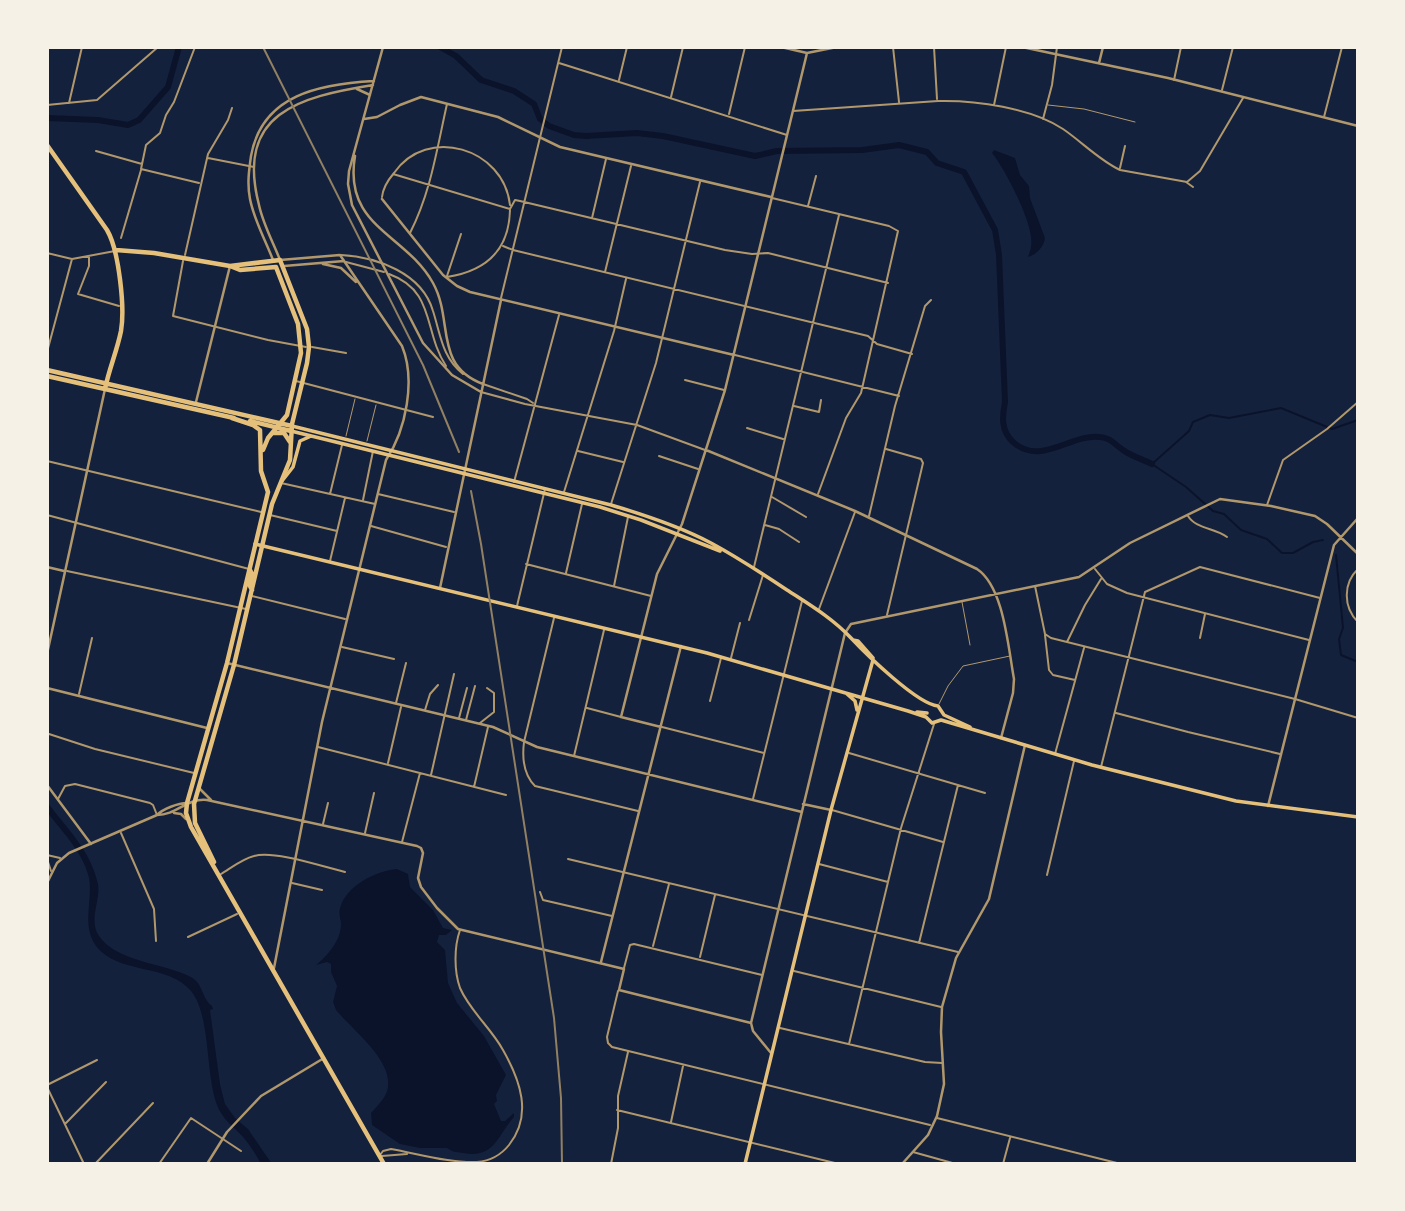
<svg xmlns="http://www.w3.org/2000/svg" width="1405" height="1211" font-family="'Libre Baskerville',serif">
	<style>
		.water { fill: #0b132b }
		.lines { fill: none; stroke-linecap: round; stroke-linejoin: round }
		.stream { stroke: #0b132b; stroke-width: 2 }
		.river { stroke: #0b132b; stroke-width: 6 }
		.service { stroke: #b1986c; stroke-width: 1 }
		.pedestrian { stroke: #b1986c; stroke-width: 2 }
		.minor { stroke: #b1986c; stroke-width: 2 }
		.tertiary { stroke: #b1986c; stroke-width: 2.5 }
		.primary { stroke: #e5c07b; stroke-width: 3.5 }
		.trunk { stroke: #e5c07b; stroke-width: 4.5 }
		.rail { stroke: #918062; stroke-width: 2 }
	</style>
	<rect width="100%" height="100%" fill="#14213d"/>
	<!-- water -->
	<path class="water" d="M994,150L1015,158L1020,175L1029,186L1030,198L1045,238C1044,247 1036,255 1028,257C1029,253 1031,250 1031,246C1035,226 1005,169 992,153Z
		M47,802C67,828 91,851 98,884C101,900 88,920 99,936C117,962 164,963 191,977C203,983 202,999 212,1006L213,1009L210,1010L220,1084L225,1104L235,1118L248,1129L272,1164H261C256,1155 250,1145 243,1137C233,1126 222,1119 217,1105C205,1073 211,1016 191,991C168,963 118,975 96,946C81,925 93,901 89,878C83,852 63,833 47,812Z
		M397,869L408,874L410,887L433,910L443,928L452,930L446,935H439L437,942L445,950L448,983L457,1003L484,1036L506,1075L496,1095L497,1101L494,1104L501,1121H505L514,1113V1117C497,1136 495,1159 463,1153C456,1152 452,1152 447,1148H420L400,1144L372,1125L371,1113C377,1106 384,1100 387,1091C396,1062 352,1030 336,1010L333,1002L337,986L331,972V964L327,962L316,965C327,956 340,942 341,925C341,919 338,914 340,908C346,886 375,871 397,869Z"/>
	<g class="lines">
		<!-- stream -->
		<path class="stream" d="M1323,540L1313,542L1293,553H1282L1267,539L1241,530L1224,514L1213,511L1186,487L1152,464L1189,431L1193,422L1210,415L1229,418L1281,408L1332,429L1358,420
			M1336,555L1343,628L1339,639L1341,655L1358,662"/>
		<!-- river -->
		<path class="river" d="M440,47L456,56L481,80L514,91L534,104L540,119L549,126L574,135L586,136L637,133L663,136L755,156L777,151L862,150L899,145L927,152L937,163L964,172L995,230L999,255L1005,402C1002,417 1001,431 1013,442C1041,467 1071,433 1100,437C1111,438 1114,444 1123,450C1131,456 1142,459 1152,464
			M47,118L98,120L128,125L139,120L168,87L179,47"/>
		<!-- service -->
		<path class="service" d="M1048,105L1084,109L1135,122
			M346,436L355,399
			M367,441L376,405
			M962,602L970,645
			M939,704L948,686L963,666L1010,656"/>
		<!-- pedestrian -->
		<path class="pedestrian" d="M363,500L373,451"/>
		<!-- minor -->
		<path class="minor" d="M195,47L174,102L166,115L160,133L146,145L141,169L199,183
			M893,47L899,102
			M934,47L937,99
			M559,63L787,135
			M619,80L627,47
			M1174,80L1181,47
			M1222,90L1233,47
			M671,97L683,47
			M69,103L82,47
			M47,105L97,100L158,47
			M994,105L1006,47
			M793,111L938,101C975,100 1032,108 1063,129C1082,142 1099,160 1120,170L1187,182L1200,171L1243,98
			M729,114L745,47
			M1324,117L1342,47
			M1043,119L1052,85L1057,47
			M96,151L142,164
			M208,158L254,167
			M1120,168L1125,146
			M393,174L510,209L515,200L520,201L725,250L752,254L768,253L888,283
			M1186,182L1193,187
			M382,197C383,188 388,180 394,173C427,125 504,148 510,205
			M772,198L889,226L898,231L861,393L846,418L818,494
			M808,206L816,176
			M592,218L606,159
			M410,233C431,192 437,148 447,104
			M121,238L141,170
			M503,246L513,250L868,336L877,344L912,354
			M47,253L72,259L115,251
			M185,255L208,154L228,120L232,108
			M341,255C377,257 422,273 433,311C441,336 442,357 463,374
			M89,256V266L78,294L119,306
			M183,261L173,316L268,340L306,347
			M346,262L384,272
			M605,272L631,166
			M389,274C436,291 423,331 446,366
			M447,276L461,234
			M447,277C486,271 509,251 510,210
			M501,298L562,47
			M312,347L346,353
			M47,352L72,259
			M735,355L899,396
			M685,380L724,390
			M296,381L433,417
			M483,384L527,399L533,403
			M481,392L525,404L637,425L705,450
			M794,406L819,412L821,400
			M747,428L783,439
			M886,449L921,459L923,463L887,615
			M578,451L623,462
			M659,456L698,469
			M47,461L261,512
			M514,482L559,315
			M281,483L375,504
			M564,492L614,331L626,279
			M330,494L342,445
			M378,494L454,512
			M772,497L806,517
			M611,504L656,363L700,182
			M1267,505L1283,460L1327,429L1358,402
			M47,515L249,569
			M270,515L337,531
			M869,516L895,406L925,306L931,300
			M1188,516C1196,529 1215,528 1227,537
			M765,525L779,529L799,542
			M371,526L446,547
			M330,561L345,498
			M526,564L651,596
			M754,567L839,215
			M1095,569L1107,584L1127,593L1309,640
			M1358,569C1343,583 1343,607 1358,622
			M67,571L246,609
			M566,573L582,504
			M614,586L628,517
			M1035,586L1045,634L1051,638L1295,699L1358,718
			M252,596L345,619
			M517,606L545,489
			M819,609L855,512
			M554,618L524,742C522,758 523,774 535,786L638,811
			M749,620L763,575
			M1045,635L1049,670L1053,675L1075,680
			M1200,638L1205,614
			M1067,642L1085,605L1101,579
			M342,647L394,659
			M731,658L740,623
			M79,694L92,638
			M710,701L721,658
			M396,703L406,663
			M587,708L621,717
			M425,710L430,694L438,685
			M1116,713L1188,732L1280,754
			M459,718L467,688
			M466,720L475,686
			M480,723L494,712V693L487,688
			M662,727L764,753
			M49,734L95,749L194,773
			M318,747L506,795
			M849,753L985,793
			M1055,754L1084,648
			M574,756L604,630
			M388,763L401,707
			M1101,767L1145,592L1200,567L1320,598
			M431,775L454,674
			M474,787L488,727
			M58,799L65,786L75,784L150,803L153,805L157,815
			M753,799L802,601
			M832,810L943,842
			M323,824L328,803
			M121,833L154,909L156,941
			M365,833L374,793
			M402,842L420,773
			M47,855L60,858
			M47,859L51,871
			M568,859L958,952
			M819,864L888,882
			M221,874C231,868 242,859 254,856C274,850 324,867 345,872
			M1047,875L1074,761
			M292,883L322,890
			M540,892L543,900L612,916
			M188,937L237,914
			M919,943L958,785
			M653,946L669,884
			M700,957L715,895
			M624,968L630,945L634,944L762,975
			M794,971L941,1007
			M618,991L607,1037L608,1043L612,1047L930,1125
			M780,1028L925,1062L942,1063
			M849,1044L901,828L934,724
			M47,1085L97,1060
			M47,1087L84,1164
			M617,1110L839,1164
			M937,1118L1121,1164
			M671,1122L683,1066
			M65,1124L106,1082
			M913,1152L956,1164
			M380,1155L383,1151L391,1149C419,1154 449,1163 477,1162C489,1161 501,1155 509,1145C533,1115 520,1080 503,1050C491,1028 470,1011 460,988C454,971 454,947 460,930
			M382,1156L407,1154
			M95,1164L153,1103
			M159,1164L191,1118L241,1151
			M611,1164L618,1128V1096L628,1052
			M1003,1164L1010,1138"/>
		<!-- tertiary -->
		<path class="tertiary" d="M383,47L349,171L348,184L352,205L423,343L452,375L481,392
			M781,47L807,53L837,47
			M1022,47L1168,78L1358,126
			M1099,63L1103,47
			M357,89L370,95
			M364,119L377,117L400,105L421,97L498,117L560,147L771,197
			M355,156C343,227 405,233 433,283C454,321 433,365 483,384
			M382,199L443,275L457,286L470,292L734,355
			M273,260C265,239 254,220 250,199C247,184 249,170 251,156C262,94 321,84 374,81
			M323,264L341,268L356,282
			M284,266L344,261
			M196,402L230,266
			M706,450L855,511L977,569C1004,587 1008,647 1014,679L1013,693L1001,738
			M47,567L64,571
			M440,588L501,300
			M47,654L105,389
			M227,663L493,727L537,747L802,812
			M47,688L207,728
			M661,727L621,717L657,574L682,524L725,390L807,53
			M47,785L91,844
			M199,788L211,800
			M803,804L831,810
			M1268,806L1334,545L1358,518
			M174,813L181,814L186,819
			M157,815C177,815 186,798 207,800L417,846L421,848L423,853L418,878L421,887L437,908L458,929L624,969L619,990L751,1023
			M47,883L57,863L69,853L157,815C163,809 178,803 187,803
			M601,962L681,646
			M274,968L322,722L386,460C406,430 416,380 402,346L340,255L280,260C273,242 263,224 259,205C235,113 299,97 373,85
			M771,1053L753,1031L751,1023L845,633L851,624L1079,577L1130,543L1220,499L1271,506L1315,516L1327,524L1358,554
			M207,1164L227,1132L261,1096L324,1058
			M902,1164L928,1135L937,1116L944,1084L941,1032L942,1007L956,958L989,899L1025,745"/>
		<!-- primary -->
		<path class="primary" d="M292,426L611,505C645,515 679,526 711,543C737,557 763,574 787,590C810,605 832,618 851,638C866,654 917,704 938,706L944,715L970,727
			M291,431L600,507L641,520L720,551
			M282,481L293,467L300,441L309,437
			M255,544L707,653L908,711L926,717L932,723L941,720L1092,765L1236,801L1358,817
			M853,640L858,641L873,658
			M847,694L855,701L857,710
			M917,712L927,713
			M745,1164L831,810L873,660"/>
		<!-- trunk -->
		<path class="trunk" d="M47,145L107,230C119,250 125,308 121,331C117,351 109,369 105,389
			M116,250L154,253L230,266L240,270L276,267L298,324L301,353L287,415L268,438L263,450
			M47,370L292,426
			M47,376L234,418
			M232,418L253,425L260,430L261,471L268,492L227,663L187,803L186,813L191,827L384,1164
			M250,421L291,431
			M273,433H284L290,442
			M250,570L252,574L250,586L252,590
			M214,862L195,823L194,804L234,665L272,504L290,460L292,424L307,363L309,347L307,329L280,260L230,266"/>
		<!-- rail -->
		<path class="rail" d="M263,47L423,365L459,452
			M471,491L481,544L554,1018L561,1098L562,1164"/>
	</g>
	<!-- border -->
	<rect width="1405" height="1211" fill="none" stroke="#f6f1e7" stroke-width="98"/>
</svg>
